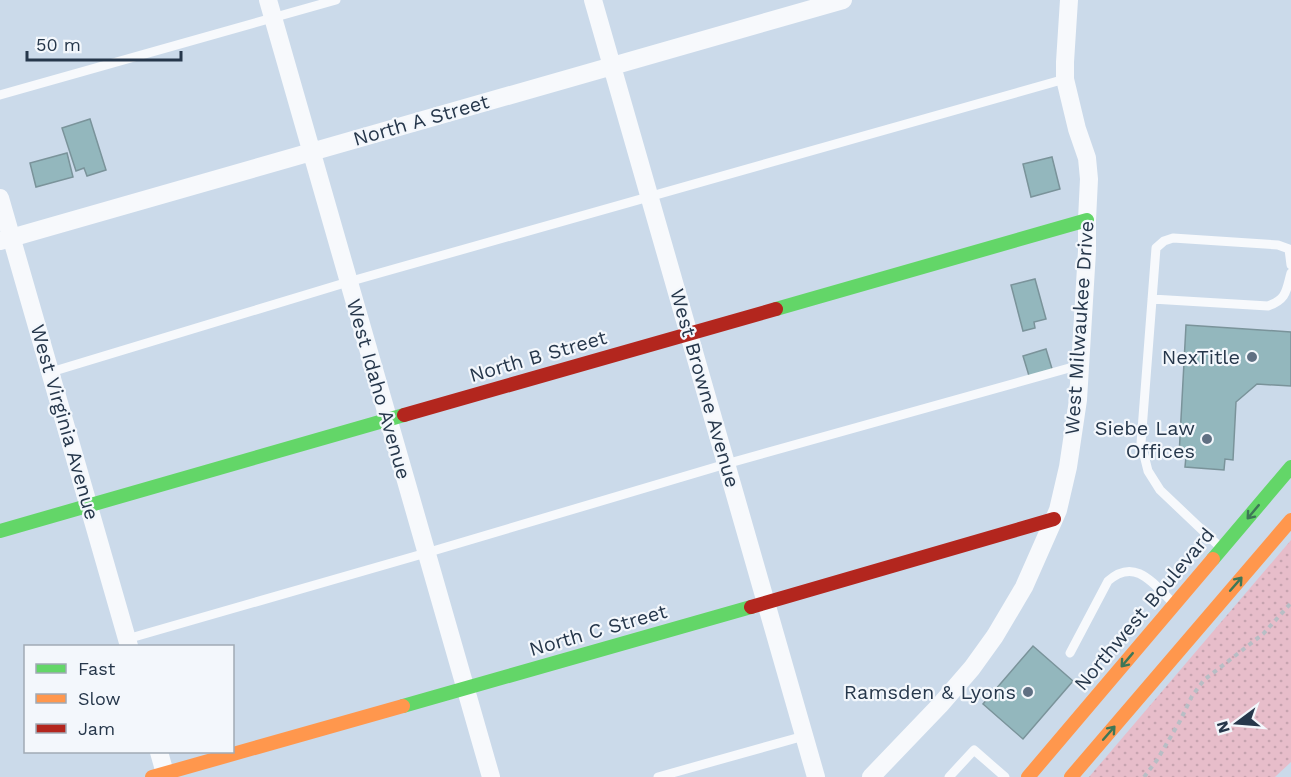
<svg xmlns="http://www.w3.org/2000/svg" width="1291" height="777" font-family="'Work Sans',sans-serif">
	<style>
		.park { fill: url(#park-dots) }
		.building { fill: #93b7bd; stroke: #7a939a; stroke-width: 1.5 }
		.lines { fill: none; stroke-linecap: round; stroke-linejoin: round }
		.path { stroke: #b8bec5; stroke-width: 4; stroke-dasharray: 4.5 4.5; stroke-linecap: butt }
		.lane { stroke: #f7f9fc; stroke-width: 9 }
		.street { stroke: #f7f9fc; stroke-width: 18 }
		.fast { stroke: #63d668; stroke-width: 14 }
		.slow { stroke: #ff974d; stroke-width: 14 }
		.jam { stroke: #b3261e; stroke-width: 14 }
		.oneway { stroke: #3e7757 }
		.poi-dot { fill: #607083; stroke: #f3f7fc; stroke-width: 2 }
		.labels { text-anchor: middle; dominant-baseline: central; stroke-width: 4.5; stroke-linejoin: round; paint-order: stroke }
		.street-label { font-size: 20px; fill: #26374b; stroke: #f3f7fc }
		.poi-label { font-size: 20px; fill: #26374b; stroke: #f3f7fc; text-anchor: end }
	</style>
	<defs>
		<pattern id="park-dots" width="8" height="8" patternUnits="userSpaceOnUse" patternTransform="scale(1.5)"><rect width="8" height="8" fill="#e7bdca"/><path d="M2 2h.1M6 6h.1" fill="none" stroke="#c6a3af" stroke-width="1.8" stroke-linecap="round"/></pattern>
	</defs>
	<rect width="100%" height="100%" fill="#cbdaea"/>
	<!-- park -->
	<path class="park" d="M1291,540V762L1275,777H1089Z"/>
	<!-- building -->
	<path class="building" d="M90,119L106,170L87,176L84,168L76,171L62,128Z
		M67,153L73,177L36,187L30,163Z
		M1052,157L1060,189L1031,197L1023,164Z
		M1035,279L1046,319L1034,322L1035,328L1023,331L1011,285Z
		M1186,325L1291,332V386L1257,384L1236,402L1233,460L1225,459L1224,470L1185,467L1186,456H1179Z
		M1046,349L1053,372L1030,379L1023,356Z
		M1033,646L1073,681L1023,739L983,704Z"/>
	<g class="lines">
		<!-- path -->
		<path class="path" d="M1144,777L1157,760L1180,721L1192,696L1204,680L1263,634L1291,603"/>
		<!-- lane -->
		<path class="lane" d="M0,95L336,0
			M1152,299L1268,306C1287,299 1286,291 1291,273
			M51,372L348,282L1065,79
			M1220,547L1160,490L1148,471L1141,443L1156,248L1164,241L1173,238L1278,245L1289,249L1291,265
			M127,639L426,553L726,464L1080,365
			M1070,653L1108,581C1135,557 1153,583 1173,603
			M658,777L804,736
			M949,777L974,750L1005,777"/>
		<!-- street -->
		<path class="street" d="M268,0L491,777
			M593,0L816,777
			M0,198L129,646
			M0,241L843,0
			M159,752L166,777
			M871,777L940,705L972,668L995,636L1024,587L1058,510L1068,467L1078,400L1087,251V220L1089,179L1087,158L1077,129L1065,79V62L1069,0"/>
		<!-- fast -->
		<path class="fast" d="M776,309L1087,220
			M0,531L404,415
			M1213,559L1291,467
			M403,706L751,607"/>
		<!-- slow -->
		<path class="slow" d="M152,777L403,706
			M1028,777L1213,559
			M1071,777L1291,520"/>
		<!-- jam -->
		<path class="jam" d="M404,415L776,309
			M751,607L1054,519"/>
	</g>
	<!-- one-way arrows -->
	<defs><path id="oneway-shaft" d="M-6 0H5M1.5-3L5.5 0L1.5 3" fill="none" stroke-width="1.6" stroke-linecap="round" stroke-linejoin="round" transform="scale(1.5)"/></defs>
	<g class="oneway">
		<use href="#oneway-shaft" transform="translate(1253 512) rotate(130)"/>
		<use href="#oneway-shaft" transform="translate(1236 584) rotate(-49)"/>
		<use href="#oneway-shaft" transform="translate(1127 660) rotate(130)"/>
		<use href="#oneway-shaft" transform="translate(1109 733) rotate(-49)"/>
	</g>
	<!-- markers -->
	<g class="poi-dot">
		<circle cx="1252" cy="357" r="6"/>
		<circle cx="1207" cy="439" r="6"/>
		<circle cx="1028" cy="692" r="6"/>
	</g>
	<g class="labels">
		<!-- street labels -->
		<g class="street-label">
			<text transform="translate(421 120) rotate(-16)">North A Street</text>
			<text transform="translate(1079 328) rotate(-86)">West Milwaukee Drive</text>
			<text transform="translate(538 356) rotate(-16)">North B Street</text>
			<text transform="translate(705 388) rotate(74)">West Browne Avenue</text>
			<text transform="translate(379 389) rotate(74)">West Idaho Avenue</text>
			<text transform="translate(65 422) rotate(74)">West Virginia Avenue</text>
			<text transform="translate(1144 609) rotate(-50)">Northwest Boulevard</text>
			<text transform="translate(598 630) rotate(-16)">North C Street</text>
		</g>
		<!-- poi labels -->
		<g class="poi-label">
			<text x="1240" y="357">NexTitle</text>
			<text x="1195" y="428">Siebe Law<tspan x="1195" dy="23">Offices</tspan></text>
			<text x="1016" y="692">Ramsden &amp; Lyons</text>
		</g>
	</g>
	<!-- legend -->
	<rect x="24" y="645" width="210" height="108" fill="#f3f7fc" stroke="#a1aab5" stroke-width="1.5"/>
	<rect x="36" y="664" width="30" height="9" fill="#63d668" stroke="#a1aab5" stroke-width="1.5"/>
	<text x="78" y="675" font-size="18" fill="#26374b">Fast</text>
	<rect x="36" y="694" width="30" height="9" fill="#ff974d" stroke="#a1aab5" stroke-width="1.5"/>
	<text x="78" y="705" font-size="18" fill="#26374b">Slow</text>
	<rect x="36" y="724" width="30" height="9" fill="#b3261e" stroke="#a1aab5" stroke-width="1.5"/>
	<text x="78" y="735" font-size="18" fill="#26374b">Jam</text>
	<!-- north arrow -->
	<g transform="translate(1237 723) rotate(254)" stroke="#f3f7fc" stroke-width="4.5" paint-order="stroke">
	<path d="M0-4.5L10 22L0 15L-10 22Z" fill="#26374b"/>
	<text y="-9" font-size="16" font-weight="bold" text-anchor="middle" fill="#26374b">N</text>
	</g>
	<!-- scale -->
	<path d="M27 51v9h154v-9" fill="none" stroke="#26374b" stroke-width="3"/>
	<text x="36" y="51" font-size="18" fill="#26374b" stroke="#f3f7fc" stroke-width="4.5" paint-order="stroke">50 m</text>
</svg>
